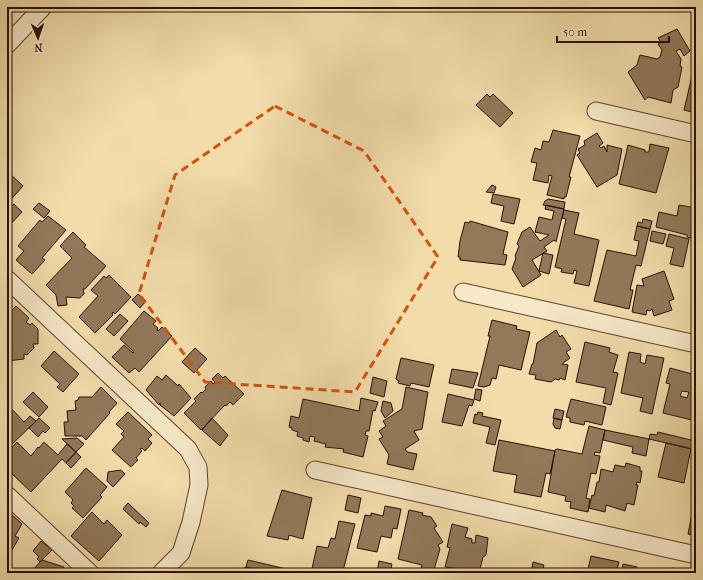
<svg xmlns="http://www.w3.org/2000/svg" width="703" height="580" font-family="'IM FELL French Canon',serif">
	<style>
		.building { fill: #92795a; stroke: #2b0e03; fill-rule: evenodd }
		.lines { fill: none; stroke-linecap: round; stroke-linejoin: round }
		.minor-casing { stroke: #5c422d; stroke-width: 19 }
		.minor { stroke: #f6e8c8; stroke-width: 17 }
		.marked { fill: none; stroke: #d5520b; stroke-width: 3; stroke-dasharray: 8 5; stroke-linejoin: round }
	</style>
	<rect width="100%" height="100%" fill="#f1dcaa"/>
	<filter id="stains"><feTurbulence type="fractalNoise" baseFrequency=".005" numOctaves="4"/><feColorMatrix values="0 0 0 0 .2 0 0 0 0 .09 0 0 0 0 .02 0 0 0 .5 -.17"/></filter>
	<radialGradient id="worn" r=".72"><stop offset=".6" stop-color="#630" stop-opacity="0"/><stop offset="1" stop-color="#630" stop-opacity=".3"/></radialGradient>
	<!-- building -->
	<path class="building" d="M677,29L690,51L684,56L680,49L676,51L681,59L680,66L682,67L678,87L673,90L671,103L648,97L645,100L628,72L637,65L640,55L657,59L660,57L662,50L658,44L661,42L658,38Z
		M696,59V113L684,110Z
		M487,94L490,97L493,94L513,113L500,127L476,105Z
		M553,130L580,136L569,177H571L566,197H564V199L547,195L552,176L549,175L548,183L533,180L537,163L531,162L535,148L541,150L543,141L549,142Z
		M597,133L603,143L599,146L601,148L604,146L607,152V145L622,149L617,175L597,187L577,155L580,153L578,149L585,145L584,141Z
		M650,144L669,148L656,193L619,184L628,145L645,150V152H649Z
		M7,171L23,186L7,204Z
		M492,185L496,187L494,193L486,192Z
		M493,194L520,199L514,224L501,221L504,206L491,203Z
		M548,199L565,202L564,209L543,205L545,201Z
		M39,203L50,211L44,218L33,209Z
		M14,204L22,212L7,228V211Z
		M546,205L564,209L556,242L554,240L544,247L547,251L532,260L541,275L523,287L512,269L516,258L515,256L519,246L517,244L522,232L530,227L540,241L549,235L535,232L539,217L552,220L554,211L545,209Z
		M679,205L696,208V228L693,239L687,237V235L656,227L659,212L677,216Z
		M564,210L579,213L574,234L599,240L589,286L574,283L577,271L574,270L573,274L561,272L562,269L555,267L566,219L562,218Z
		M48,216L66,230L42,258L45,260L32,274L16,260L24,251L18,246L40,220L42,222Z
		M643,219L652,221L650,229L637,226L638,222L642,223Z
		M470,221L508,232L503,254L507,255L505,265L460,260V257H458L460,241L465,222L469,223Z
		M637,226L650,229L641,266L636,265L630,290H633L629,309L594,301L607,250L636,256L639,241L634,240Z
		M652,231L666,234L663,244L650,241Z
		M73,232L86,245L84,247L106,266L85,289H83L84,294L80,298L66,297L67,305L58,306L56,295L46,285L72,258L60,246Z
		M669,234L689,239L683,267L670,264L674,248L666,246Z
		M543,253L553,255L549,274L539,271Z
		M664,271L674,299L669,301L672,310L654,316L652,309L650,311L647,310L646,315L632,312L637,285L644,286L642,279Z
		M109,275L131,297L115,314L113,312L112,313L113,315L95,333L79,317L98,296L91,290L104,276L106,278Z
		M138,294L146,301L140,308L132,300Z
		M16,306L29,318L26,322L30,325L32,323L38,329V344H33L34,348L27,355L24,354V359L7,361V321H9L7,316Z
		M144,311L156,321L153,324L158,328L157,330L158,331L162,327L172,336L139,372L135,368L129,373L112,357L124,345L133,353L134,352L120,339Z
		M120,314L128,321L114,336L106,329Z
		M492,320L517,326L516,329L530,332L521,370L499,365L496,379L492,378L490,385L484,387L478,386L490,336H488Z
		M556,330L560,337L562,335L571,349L566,352L570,358L562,364L568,365L565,380L560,378L559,380L555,379L551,382L535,379L536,375L529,374L532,364H533L537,343Z
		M585,342L610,348L609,352L618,355L613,372L618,373L611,405L603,403L606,388L576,382Z
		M195,348L207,359L194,373L182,362Z
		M54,351L79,374L63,392L57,387L60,384L41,366Z
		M629,352L641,354L640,362L645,364L647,355L664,358L652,414L640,411L643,398L621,393Z
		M401,358L434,365L429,387L411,383L410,386L398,383L399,381L396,379Z
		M694,366L696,367V421L663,413L670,384L666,383L670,368L692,374ZM682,391L689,392L687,398L680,396Z
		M452,369L478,373L473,388L449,383Z
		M218,373L223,378L225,376L244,394L233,405L230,402L226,406L225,405L201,430L184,413L196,401L194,399L201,392L202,393L206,389L205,387L211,381L213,384L215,382L212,379Z
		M166,375L178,386L179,384L191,398L174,416L160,405V403L159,405L146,390L157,376L162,380Z
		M373,377L387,381L384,397L370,393Z
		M101,387L117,403L109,412L110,413L86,440L82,436H65L64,422H68L67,411L76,410L75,401L78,400L79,397H92Z
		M406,387L428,392L422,429L414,431L419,440L405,449L407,452L417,454L413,470L387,464L389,455L379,439L383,437L379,431L386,426L383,421L402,409Z
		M476,389L482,390L480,401L474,399Z
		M33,392L48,407L39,417L23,402Z
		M448,394L474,400L472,406L469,405L462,426L442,422Z
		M361,398L378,402L375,411L373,410L369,431H366L365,435L368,436L363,457L343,452L344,449L325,447L326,444L314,441L315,437L310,436L309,442L303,440V438L297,436L298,432L292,430V428L289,427L291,416L299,418L303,399L359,411Z
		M571,399L606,407L602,425L585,421L584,425L570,422V418L566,417Z
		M383,401L391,403L393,411L385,418L381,411Z
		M10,407L24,422L30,416L36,421L7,449V410Z
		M555,409L564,411L562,420L553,418Z
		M128,412L152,435L148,439L152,443L145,451L142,448L140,449L142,451L136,458L138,460L131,467L112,450L124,437L121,434L124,431L116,424Z
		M478,412L483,413L482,416L501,420L495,445L486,443L490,427L473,423L475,414L477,415Z
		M39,418L50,428L45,433L43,431L38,437L29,428Z
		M212,418L228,435L220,446L202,430Z
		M554,418L562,420L560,429L555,428L553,424Z
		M589,426L605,430L600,453L595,452L594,455L600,456L596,474L591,473L586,498L590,499L588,512L570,508L571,502L565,501L566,496L548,492L555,450L557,449L582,454Z
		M605,430L649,439L646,456L632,453L633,447L603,440Z
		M658,432L695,441L693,449L649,439L650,434L657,435Z
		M77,438L84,444L76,452L62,439Z
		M499,440L555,451L550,474L546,473L541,497L514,492L517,475L493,471Z
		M17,442L31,456L38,447L39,448L44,442L58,455L67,444L76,452L66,463L62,459L31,492L7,469V453Z
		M666,443L691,449L684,483L658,477Z
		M76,452L81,457L71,468L66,463Z
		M626,463L640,467V471H642L640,483L637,482L636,485H638L634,505L627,503L625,511L606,505L605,512L589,508L592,495L594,496L597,482H599L601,469L613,472L615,465L625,467Z
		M86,468L107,487L100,495L102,497L83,518L72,508L74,506L71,503L73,500L65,492Z
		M121,470L125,474L113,487L107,481L108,472Z
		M282,490L312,498L303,539L289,535L288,540L267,536Z
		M348,495L361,498L358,513L345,510Z
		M128,503L149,523L146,527L140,522L139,524L123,509Z
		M385,506L401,509L397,529L393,528L391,538L381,536L377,552L357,548L365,515L371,516V513L383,516Z
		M693,508H696V536L688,534Z
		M409,510L423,513L422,515L431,517L437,526L434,528L443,542L438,545L440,549L433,573L421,570L422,565L398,559Z
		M92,512L104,524L107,520L122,535L99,561L71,536Z
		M10,513L22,524L15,536L19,538L9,555L7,554V518Z
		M339,521L355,524L343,571L334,569L333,573H311L317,546L328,548L331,538L335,539Z
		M452,524L468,528L465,537L472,539V543H475L476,535L488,538L486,555L483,557L479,573H457L458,569L445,567L450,548L447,547Z
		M41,541L52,550L40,562L37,559L39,557L33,551Z
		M591,556L619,562L616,573H587Z
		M42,560L64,567L62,573H30Z
		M248,560L295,571V573H257V570L246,567Z
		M379,561L392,564L390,573H359L360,569L377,573Z
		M533,562L544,565L542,573H531Z
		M623,564L637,567L636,573H638H621Z
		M245,567L257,570L256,573H244Z
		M672,568L693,573H671Z"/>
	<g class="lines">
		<defs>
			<path id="minor" d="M7,45L43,7
				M596,111L696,134
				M7,279L188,449L198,467L199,485L191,522L181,553L161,573
				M463,292L696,344
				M315,470L696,555
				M7,495L90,573"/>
		</defs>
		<!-- minor casing -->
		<use href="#minor" class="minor-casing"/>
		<!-- minor -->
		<use href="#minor" class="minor"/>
	</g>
	<!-- marked area -->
	<path class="marked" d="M275,106L364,151L438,257L355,392L205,382L139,294L175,175Z"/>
	<!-- margin -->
	<rect width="703" height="580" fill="none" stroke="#f1dcaa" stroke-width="24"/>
	<rect x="8" y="8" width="687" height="564" fill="none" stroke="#2b0e03" stroke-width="2"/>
	<rect x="12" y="12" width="679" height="556" fill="none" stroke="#2b0e03"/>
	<!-- north arrow -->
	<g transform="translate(38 38) rotate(178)" stroke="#f6e8c8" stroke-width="3" paint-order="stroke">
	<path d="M0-3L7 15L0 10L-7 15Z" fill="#2b0e03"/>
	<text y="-6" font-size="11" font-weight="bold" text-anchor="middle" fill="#2b0e03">N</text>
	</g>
	<!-- scale -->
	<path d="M557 36v6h112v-6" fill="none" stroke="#2b0e03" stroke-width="2"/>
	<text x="563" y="36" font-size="12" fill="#2b0e03" stroke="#f6e8c8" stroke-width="3" paint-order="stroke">50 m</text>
	<rect width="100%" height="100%" filter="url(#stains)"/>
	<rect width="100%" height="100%" fill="url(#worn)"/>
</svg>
